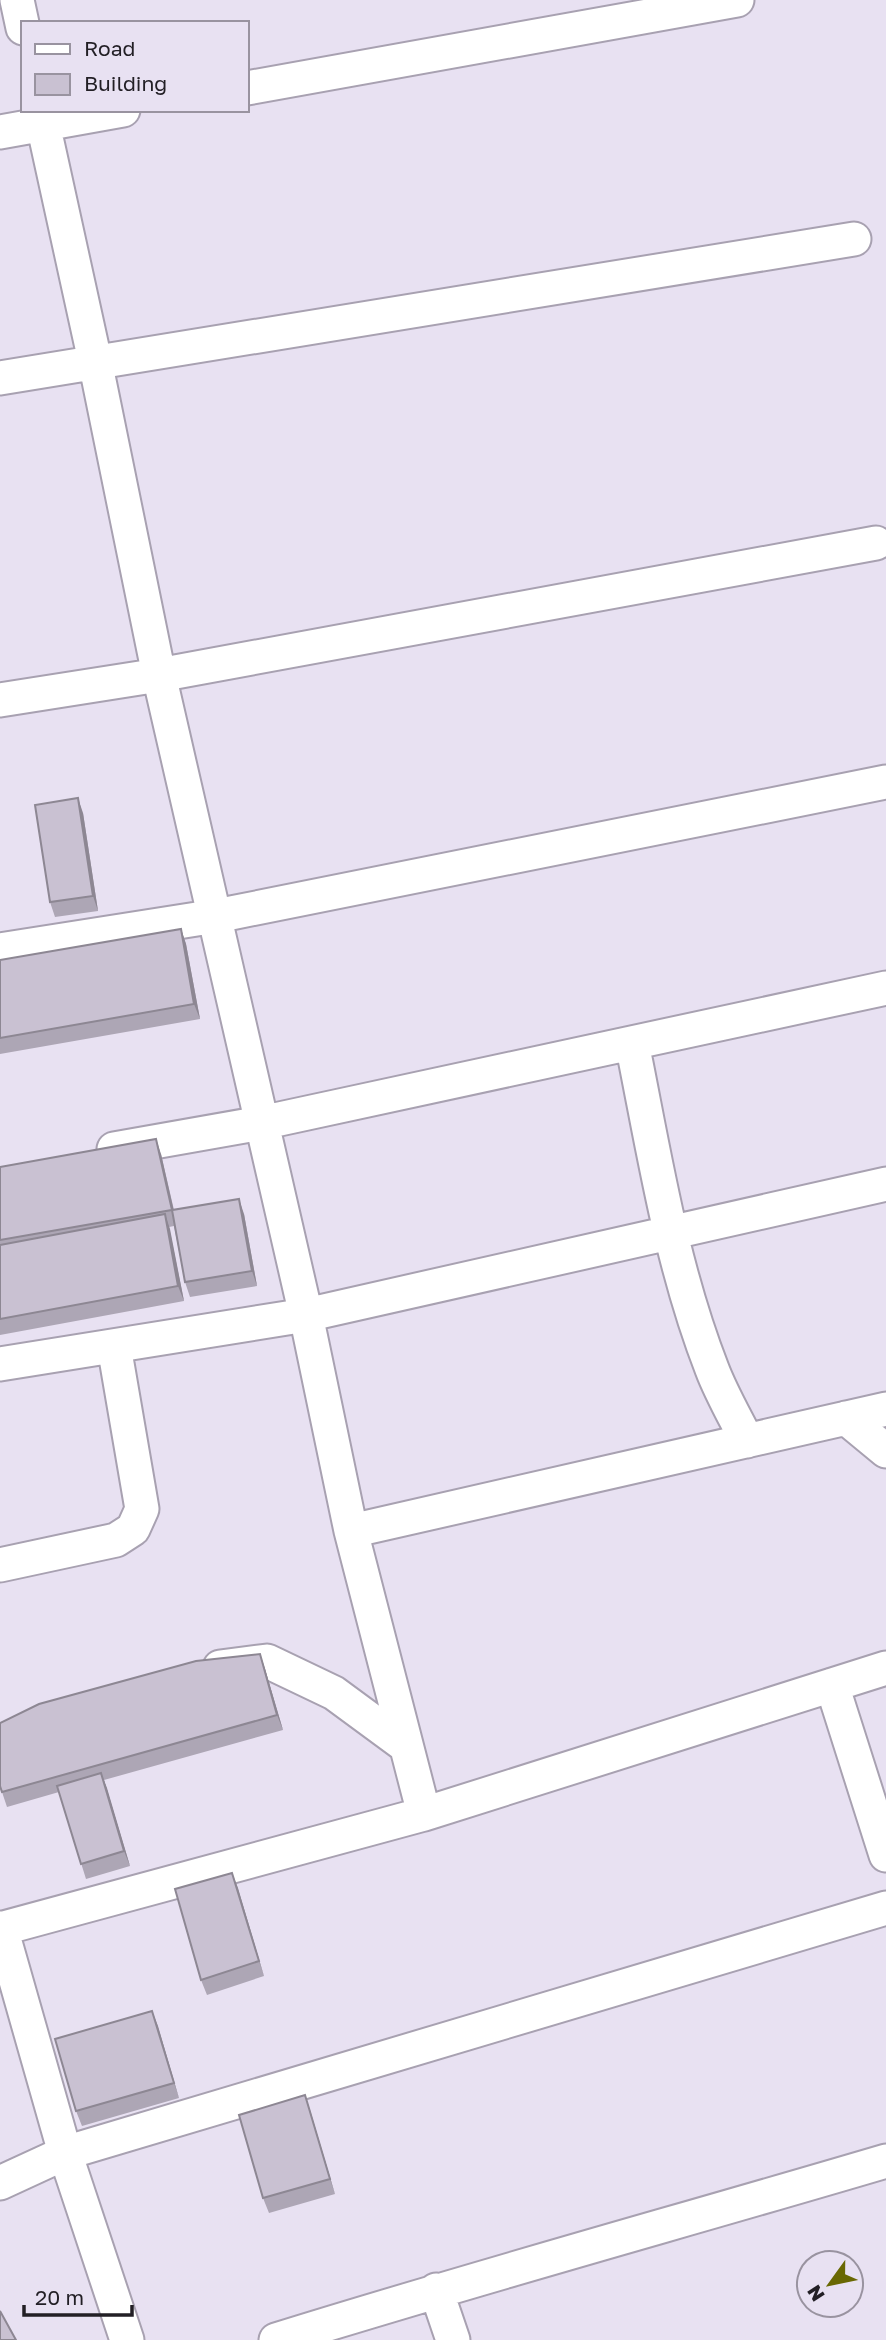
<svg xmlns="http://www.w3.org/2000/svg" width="886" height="2340" font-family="'Golos Text',sans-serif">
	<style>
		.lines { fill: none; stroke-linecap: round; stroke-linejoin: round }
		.minor-casing { stroke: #a8a1b1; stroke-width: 37 }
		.minor { stroke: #fff; stroke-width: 33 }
		.wall { fill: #ada6b5 }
		.shaded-wall { fill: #8d8793 }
		.building { fill: #c9c1d2; stroke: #8d8793; stroke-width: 2 }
	</style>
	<rect width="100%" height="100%" fill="#e8e1f2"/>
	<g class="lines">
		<defs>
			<path id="minor" d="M17,0L23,28
				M247,88L737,0
				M40,110L95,361L159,675L306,1315L351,1531L424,1814
				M0,132L123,110
				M0,378L854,239
				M0,700L159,675L876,543
				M0,950L216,916L886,782
				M632,1043C654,1152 671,1264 712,1369C721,1393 735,1417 747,1441
				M114,1149L261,1123L886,988
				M0,1364L306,1315L886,1184
				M846,1418L886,1451
				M351,1531L886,1409
				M0,1565L116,1540L133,1529L142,1509L114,1346
				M220,1667L267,1661L334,1693L406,1746
				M832,1685L886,1855
				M1,1928L65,2153L127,2340
				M0,1929L424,1814L886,1668
				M0,2183L65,2153L886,1908
				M436,2290L453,2340
				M276,2340C478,2277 683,2221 886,2161"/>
		</defs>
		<!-- minor casing -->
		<use href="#minor" class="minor-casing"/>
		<!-- minor -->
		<use href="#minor" class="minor"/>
	</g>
	<!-- wall -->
	<path class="wall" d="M83,813L98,911L55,917L50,902Z
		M181,929L186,944L200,1019L0,1054V960Z
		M161,1154L174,1210L244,1214L257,1286L190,1297L185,1282L174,1226L169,1227L184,1301L0,1335V1167Z
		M260,1654L265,1669L283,1730L104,1780L130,1866L86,1879L59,1792L7,1807L0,1786Z
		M232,1873L264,1976L207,1995L201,1980Z
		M152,2011L179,2098L82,2126L76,2111Z
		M305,2095L335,2194L269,2213L263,2198Z"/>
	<!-- shaded-wall -->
	<path class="shaded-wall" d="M78,798L83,813L98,911L93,896Z
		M181,929L186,944L200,1019L194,1004Z
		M156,1139L161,1154L177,1225L172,1210Z
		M239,1199L244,1214L257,1286L252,1271Z
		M165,1214L170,1229L184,1301L178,1286Z
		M260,1654L265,1669L283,1730L277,1715Z
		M101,1773L107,1788L130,1866L124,1851Z
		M232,1873L238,1888L264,1976L259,1961Z
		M152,2011L158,2026L179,2098L174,2083Z
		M305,2095L310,2110L335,2194L330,2179Z"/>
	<!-- building -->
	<path class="building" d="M78,798L93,896L50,902L35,805Z
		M181,929L194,1004L0,1038V960Z
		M156,1139L172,1210L239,1199L252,1271L185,1282L172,1210L0,1240V1167Z
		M165,1214L178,1286L0,1319V1245Z
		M260,1654L277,1715L2,1792L0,1786V1723L39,1704L196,1661Z
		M101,1773L124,1851L81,1864L57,1786Z
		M232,1873L259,1961L201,1980L175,1889Z
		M152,2011L174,2083L76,2111L55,2039Z
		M305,2095L330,2179L263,2198L239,2115Z
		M0,2311L16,2340H0Z"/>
	<!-- legend -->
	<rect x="21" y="21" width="228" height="91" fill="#e8e1f2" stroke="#9993a0" stroke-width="2"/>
	<rect x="35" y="44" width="35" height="10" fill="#ffffff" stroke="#9993a0" stroke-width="2"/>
	<text x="84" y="56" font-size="21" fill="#221f25">Road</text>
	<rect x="35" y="74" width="35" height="21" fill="#c9c1d2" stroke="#9993a0" stroke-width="2"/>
	<text x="84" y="91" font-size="21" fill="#221f25">Building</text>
	<!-- north arrow -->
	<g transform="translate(830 2284) rotate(237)"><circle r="33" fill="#e8e1f2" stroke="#9993a0" stroke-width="2"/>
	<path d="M0-5L12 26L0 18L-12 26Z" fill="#696803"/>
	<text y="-10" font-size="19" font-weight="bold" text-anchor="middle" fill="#221f25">N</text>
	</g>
	<!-- scale -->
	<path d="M24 2305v10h108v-10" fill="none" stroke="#221f25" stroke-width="3.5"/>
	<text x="35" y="2305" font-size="21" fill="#221f25" stroke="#e8e1f2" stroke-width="5" paint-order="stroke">20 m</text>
</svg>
